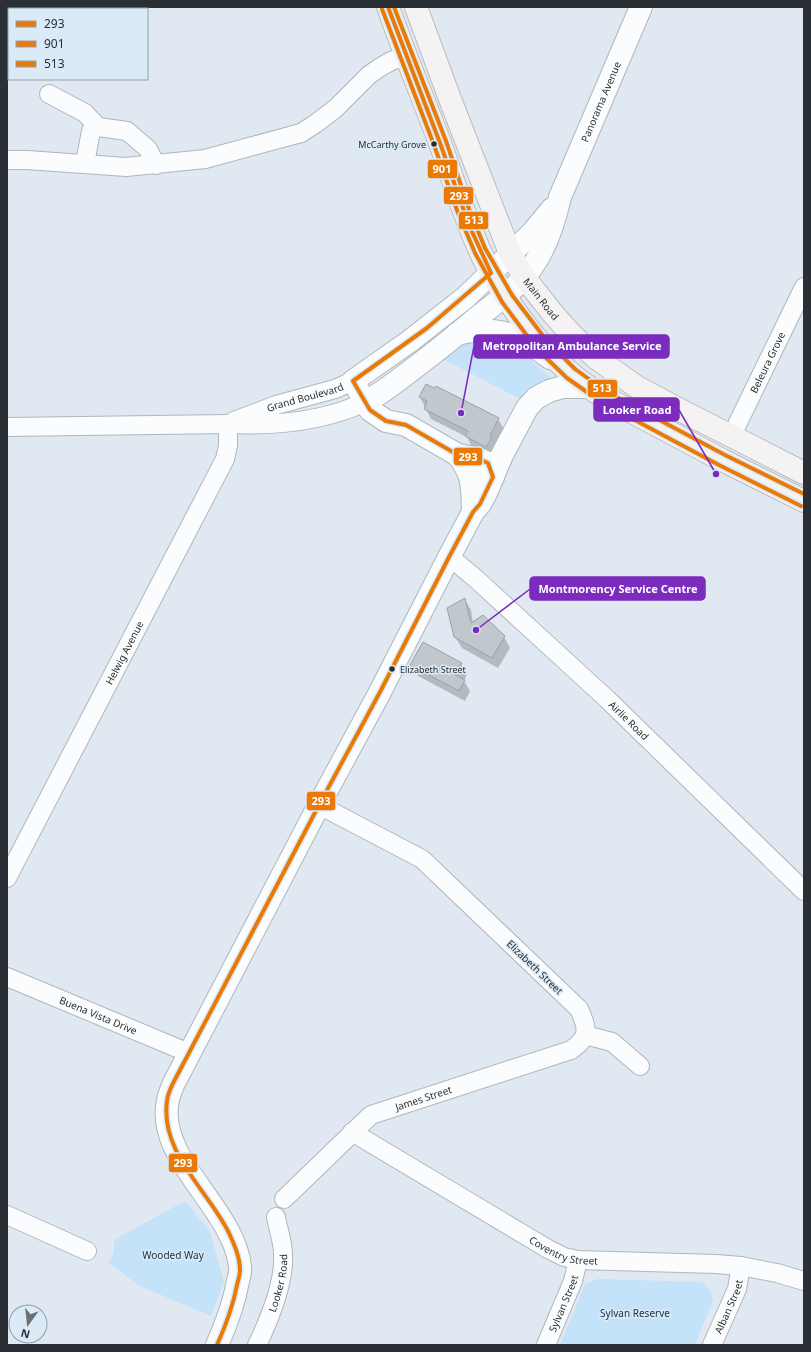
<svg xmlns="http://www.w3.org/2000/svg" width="811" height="1352" font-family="'Noto Sans',sans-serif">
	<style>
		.green { fill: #c4e2f8 }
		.shadow { fill: #0003 }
		.building { fill: #c0c7cd; stroke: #9aa2a7 }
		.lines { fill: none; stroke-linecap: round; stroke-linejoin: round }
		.minor-casing { stroke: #afb6bc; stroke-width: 20 }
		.tertiary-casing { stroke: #afb6bc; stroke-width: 24 }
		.primary-casing { stroke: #bebbbe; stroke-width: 24 }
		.minor { stroke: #fafcfd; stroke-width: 18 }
		.tertiary { stroke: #fafcfd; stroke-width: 22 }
		.primary { stroke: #f4f2f2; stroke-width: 22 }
		.bus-1-casing { stroke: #daeaf7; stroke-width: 7 }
		.bus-2-casing { stroke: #daeaf7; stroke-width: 7 }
		.bus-3-casing { stroke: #daeaf7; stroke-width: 7 }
		.bus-1 { stroke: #ea7a05; stroke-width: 4 }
		.bus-2 { stroke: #ea7a05; stroke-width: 4 }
		.bus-3 { stroke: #ea7a05; stroke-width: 4 }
		.bus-dot { fill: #292f34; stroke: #daeaf7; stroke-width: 1.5 }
		.labels { text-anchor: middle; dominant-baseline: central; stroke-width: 3; stroke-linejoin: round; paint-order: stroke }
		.bus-label { font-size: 9px; fill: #292f34; stroke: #daeaf7; text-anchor: end }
		.street-label { font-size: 10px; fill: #292f34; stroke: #daeaf7 }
		.park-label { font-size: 10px; fill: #122e41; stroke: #daeaf7 }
		.leader { fill: none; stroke: #7b2cbf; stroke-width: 1.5 }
		.callout-dot { fill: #7b2cbf; stroke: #daeaf7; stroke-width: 1.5 }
		.callout { fill: #7b2cbf; stroke: #7b2cbf; stroke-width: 1.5 }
		.callout-label { font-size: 11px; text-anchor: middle; font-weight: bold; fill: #fff }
		.line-badge { stroke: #daeaf7; stroke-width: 1.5 }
		.badge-label { font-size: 11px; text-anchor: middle; font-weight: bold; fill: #fff }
	</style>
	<rect width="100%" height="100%" fill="#e0e9f1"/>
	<!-- green -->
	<path class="green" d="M489,335L522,351L539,368L554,380L522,400L441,358L459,343Z
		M185,1201L210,1231L224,1282L211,1316L140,1286L109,1263L114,1252V1240Z
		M598,1279L702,1282L710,1290L713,1301L695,1345H560L585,1284Z"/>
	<!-- shadow -->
	<path class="shadow" d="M420,397L498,419L504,429L492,457L472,447L467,437L431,419Z
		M465,600L471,610L473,623L504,637L510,648L498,668L462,648L455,637Z
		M461,664L467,674L464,681L470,691L465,701L418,676L412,665Z"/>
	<!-- building -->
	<path class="building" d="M426,384L434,388L436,386L499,418L490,436L492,437L486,447L465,436L468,431L424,409L427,401L419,397Z
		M465,598L471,623L483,615L505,636L492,658L454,637L447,608Z
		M423,642L462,663L455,675L465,680L459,691L410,665Z"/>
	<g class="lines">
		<defs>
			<g id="minor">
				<path d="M49,94L85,113L98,127"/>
				<path d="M7,160H27L126,167L205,159L301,133L315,124L335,109L369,75L379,68L391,61L406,56"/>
				<path d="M85,163L91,131L98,127L127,131L148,149L156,165"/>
				<path id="s1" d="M234,421L276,405L335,389L353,381"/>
				<path d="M7,427L228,424C274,426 323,422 365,402"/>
				<path id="s2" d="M731,437L804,287"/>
				<path id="s3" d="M448,559L457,563L475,578L607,699L804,891"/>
				<path id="s4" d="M7,878L225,459L228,446V424"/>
				<path id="s5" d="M7,977L189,1053"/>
				<path d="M585,1035L612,1042L640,1066"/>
				<path id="s6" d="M352,1132L548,1249L564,1257L578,1260L716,1264L741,1266L777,1273L804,1281"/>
				<path id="s7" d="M284,1199L371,1115L571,1050C590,1037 588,1028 579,1009L422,859L319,805"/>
				<path d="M7,1215L87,1251"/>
				<path id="s8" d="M257,1345C269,1321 285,1281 283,1254C283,1242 278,1229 276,1217"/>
				<path id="s9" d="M546,1345L573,1281L578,1260"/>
				<path id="s10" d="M712,1345L737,1289L741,1266"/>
			</g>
			<g id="tertiary">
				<path d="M457,334C496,324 519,335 550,358"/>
				<path id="s11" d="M365,402C379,395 392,385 405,375C429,357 452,339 474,320C495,303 520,287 534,264C547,245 555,219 560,197L641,7"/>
				<path d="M458,455C474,477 472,486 473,512"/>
				<path d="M493,477L488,463L476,458L458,455L406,425L386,421L370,410L353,381L410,341L466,297L533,232L552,209"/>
				<path d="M217,1345C226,1325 234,1303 238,1281C239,1277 241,1271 240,1266C233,1207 155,1159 168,1100C169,1094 172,1088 174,1083L319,805L380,692L448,559L473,512L480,504L486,493L502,455L527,408L536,398L549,391L563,387H588"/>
			</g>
			<g id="primary">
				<path d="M388,7C404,53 423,98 440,143C453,179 464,216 480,251C498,291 534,341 567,370C578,380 591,389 604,397L722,460L804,501"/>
				<path id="s12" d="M416,7L450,99L510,253L524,277L554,315L572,335L596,358L637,387L688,414L804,473"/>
			</g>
		</defs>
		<!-- minor casing -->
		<use href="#minor" class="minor-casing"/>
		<!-- tertiary casing -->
		<use href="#tertiary" class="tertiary-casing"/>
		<!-- primary casing -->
		<use href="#primary" class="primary-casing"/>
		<!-- minor -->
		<use href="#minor" class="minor"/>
		<!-- tertiary -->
		<use href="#tertiary" class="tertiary"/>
		<!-- primary -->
		<use href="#primary" class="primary"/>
		<defs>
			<path id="bus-1" d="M217,1345C226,1325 233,1306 237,1285C238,1280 240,1275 240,1270C240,1257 234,1244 229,1233C208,1190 160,1153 167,1101C168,1090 175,1080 180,1070L319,805L380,692L448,559L473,512L480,504L493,477L488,463L476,458L458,455L406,425L386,421L370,410L353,381L427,328L491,273L469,225L440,143L388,7"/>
			<path id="bus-2" d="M382,9L434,145L458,213L475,253L502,302L537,349L567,378L601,402L719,465L801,506"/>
			<path id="bus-3" d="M394,7L446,141L469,209L485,248L512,295L547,341L575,369L607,392L725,455L804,494"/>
		</defs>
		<!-- bus-1 casing -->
		<use href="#bus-1" class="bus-1-casing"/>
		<!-- bus-2 casing -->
		<use href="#bus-2" class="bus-2-casing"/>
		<!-- bus-3 casing -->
		<use href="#bus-3" class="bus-3-casing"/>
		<!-- bus-1 -->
		<use href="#bus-1" class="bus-1"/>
		<!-- bus-2 -->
		<use href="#bus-2" class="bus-2"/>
		<!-- bus-3 -->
		<use href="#bus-3" class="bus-3"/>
	</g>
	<!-- markers -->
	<g class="bus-dot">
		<circle cx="434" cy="144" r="3.5"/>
		<circle cx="392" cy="669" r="3.5"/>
	</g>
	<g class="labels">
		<!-- bus labels -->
		<g class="bus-label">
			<text x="426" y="144">McCarthy Grove</text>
			<text x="400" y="669" text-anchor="start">Elizabeth Street</text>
		</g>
		<!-- street labels -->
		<g class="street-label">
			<text stroke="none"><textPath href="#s11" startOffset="395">Panorama Avenue</textPath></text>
			<text stroke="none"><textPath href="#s12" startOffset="319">Main Road</textPath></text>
			<text stroke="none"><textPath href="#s2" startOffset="83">Beleura Grove</textPath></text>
			<text stroke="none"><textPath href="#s1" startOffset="75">Grand Boulevard</textPath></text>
			<text stroke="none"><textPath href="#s4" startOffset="254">Helwig Avenue</textPath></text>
			<text stroke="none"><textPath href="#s3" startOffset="243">Airlie Road</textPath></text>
			<text transform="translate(535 967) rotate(44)">Elizabeth Street</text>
			<text stroke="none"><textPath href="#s5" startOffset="99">Buena Vista Drive</textPath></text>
			<text stroke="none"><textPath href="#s7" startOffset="176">James Street</textPath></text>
			<text stroke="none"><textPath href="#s6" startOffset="244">Coventry Street</textPath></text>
			<text stroke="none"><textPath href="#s8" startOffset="66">Looker Road</textPath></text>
			<text stroke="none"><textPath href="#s9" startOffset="45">Sylvan Street</textPath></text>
			<text stroke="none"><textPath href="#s10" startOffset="42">Alban Street</textPath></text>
		</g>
		<!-- park labels -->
		<g class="park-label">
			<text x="173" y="1255">Wooded Way</text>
			<text x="635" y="1313">Sylvan Reserve</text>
		</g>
	</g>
	<!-- callouts -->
	<path class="leader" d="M461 413L474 346M716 474L679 410M476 630L530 589"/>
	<g class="callout-dot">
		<circle cx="461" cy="413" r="4"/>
		<circle cx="716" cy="474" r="4"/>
		<circle cx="476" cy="630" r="4"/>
	</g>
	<g class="callout">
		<rect x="474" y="335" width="195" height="23" rx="4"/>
		<rect x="594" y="398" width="85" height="23" rx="4"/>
		<rect x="530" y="577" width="175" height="23" rx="4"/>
	</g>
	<g class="callout-label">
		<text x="572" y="350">Metropolitan Ambulance Service</text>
		<text x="637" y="414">Looker Road</text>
		<text x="618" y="593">Montmorency Service Centre</text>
	</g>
	<g class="line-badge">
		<rect x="427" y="159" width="31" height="20" rx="4" fill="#ea7a05"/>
		<rect x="443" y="186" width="31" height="19" rx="4" fill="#ea7a05"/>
		<rect x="458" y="211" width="31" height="19" rx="4" fill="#ea7a05"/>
		<rect x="587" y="379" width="31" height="19" rx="4" fill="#ea7a05"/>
		<rect x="453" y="447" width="30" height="19" rx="4" fill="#ea7a05"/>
		<rect x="306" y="791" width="30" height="20" rx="4" fill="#ea7a05"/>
		<rect x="168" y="1153" width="30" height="20" rx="4" fill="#ea7a05"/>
	</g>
	<g class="badge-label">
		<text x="442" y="173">901</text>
		<text x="459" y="200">293</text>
		<text x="474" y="224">513</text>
		<text x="602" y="392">513</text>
		<text x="468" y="461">293</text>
		<text x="321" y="805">293</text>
		<text x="183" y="1167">293</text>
	</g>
	<!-- border -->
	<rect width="811" height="1352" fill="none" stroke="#292f34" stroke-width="16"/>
	<!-- legend -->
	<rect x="8" y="8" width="140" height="72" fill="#daeaf7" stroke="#939fa9"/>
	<rect x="16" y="21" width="20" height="6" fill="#ea7a05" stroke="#939fa9"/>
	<text x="44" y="28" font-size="12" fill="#292f34">293</text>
	<rect x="16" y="41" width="20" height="6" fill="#ea7a05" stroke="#939fa9"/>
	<text x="44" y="48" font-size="12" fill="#292f34">901</text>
	<rect x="16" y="61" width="20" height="6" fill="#ea7a05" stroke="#939fa9"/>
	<text x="44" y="68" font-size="12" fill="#292f34">513</text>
	<!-- north arrow -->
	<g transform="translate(28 1324) rotate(195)"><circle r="19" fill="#daeaf7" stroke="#939fa9"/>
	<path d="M0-3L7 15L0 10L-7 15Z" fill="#697076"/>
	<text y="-6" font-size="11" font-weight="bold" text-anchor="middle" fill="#292f34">N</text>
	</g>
</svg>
